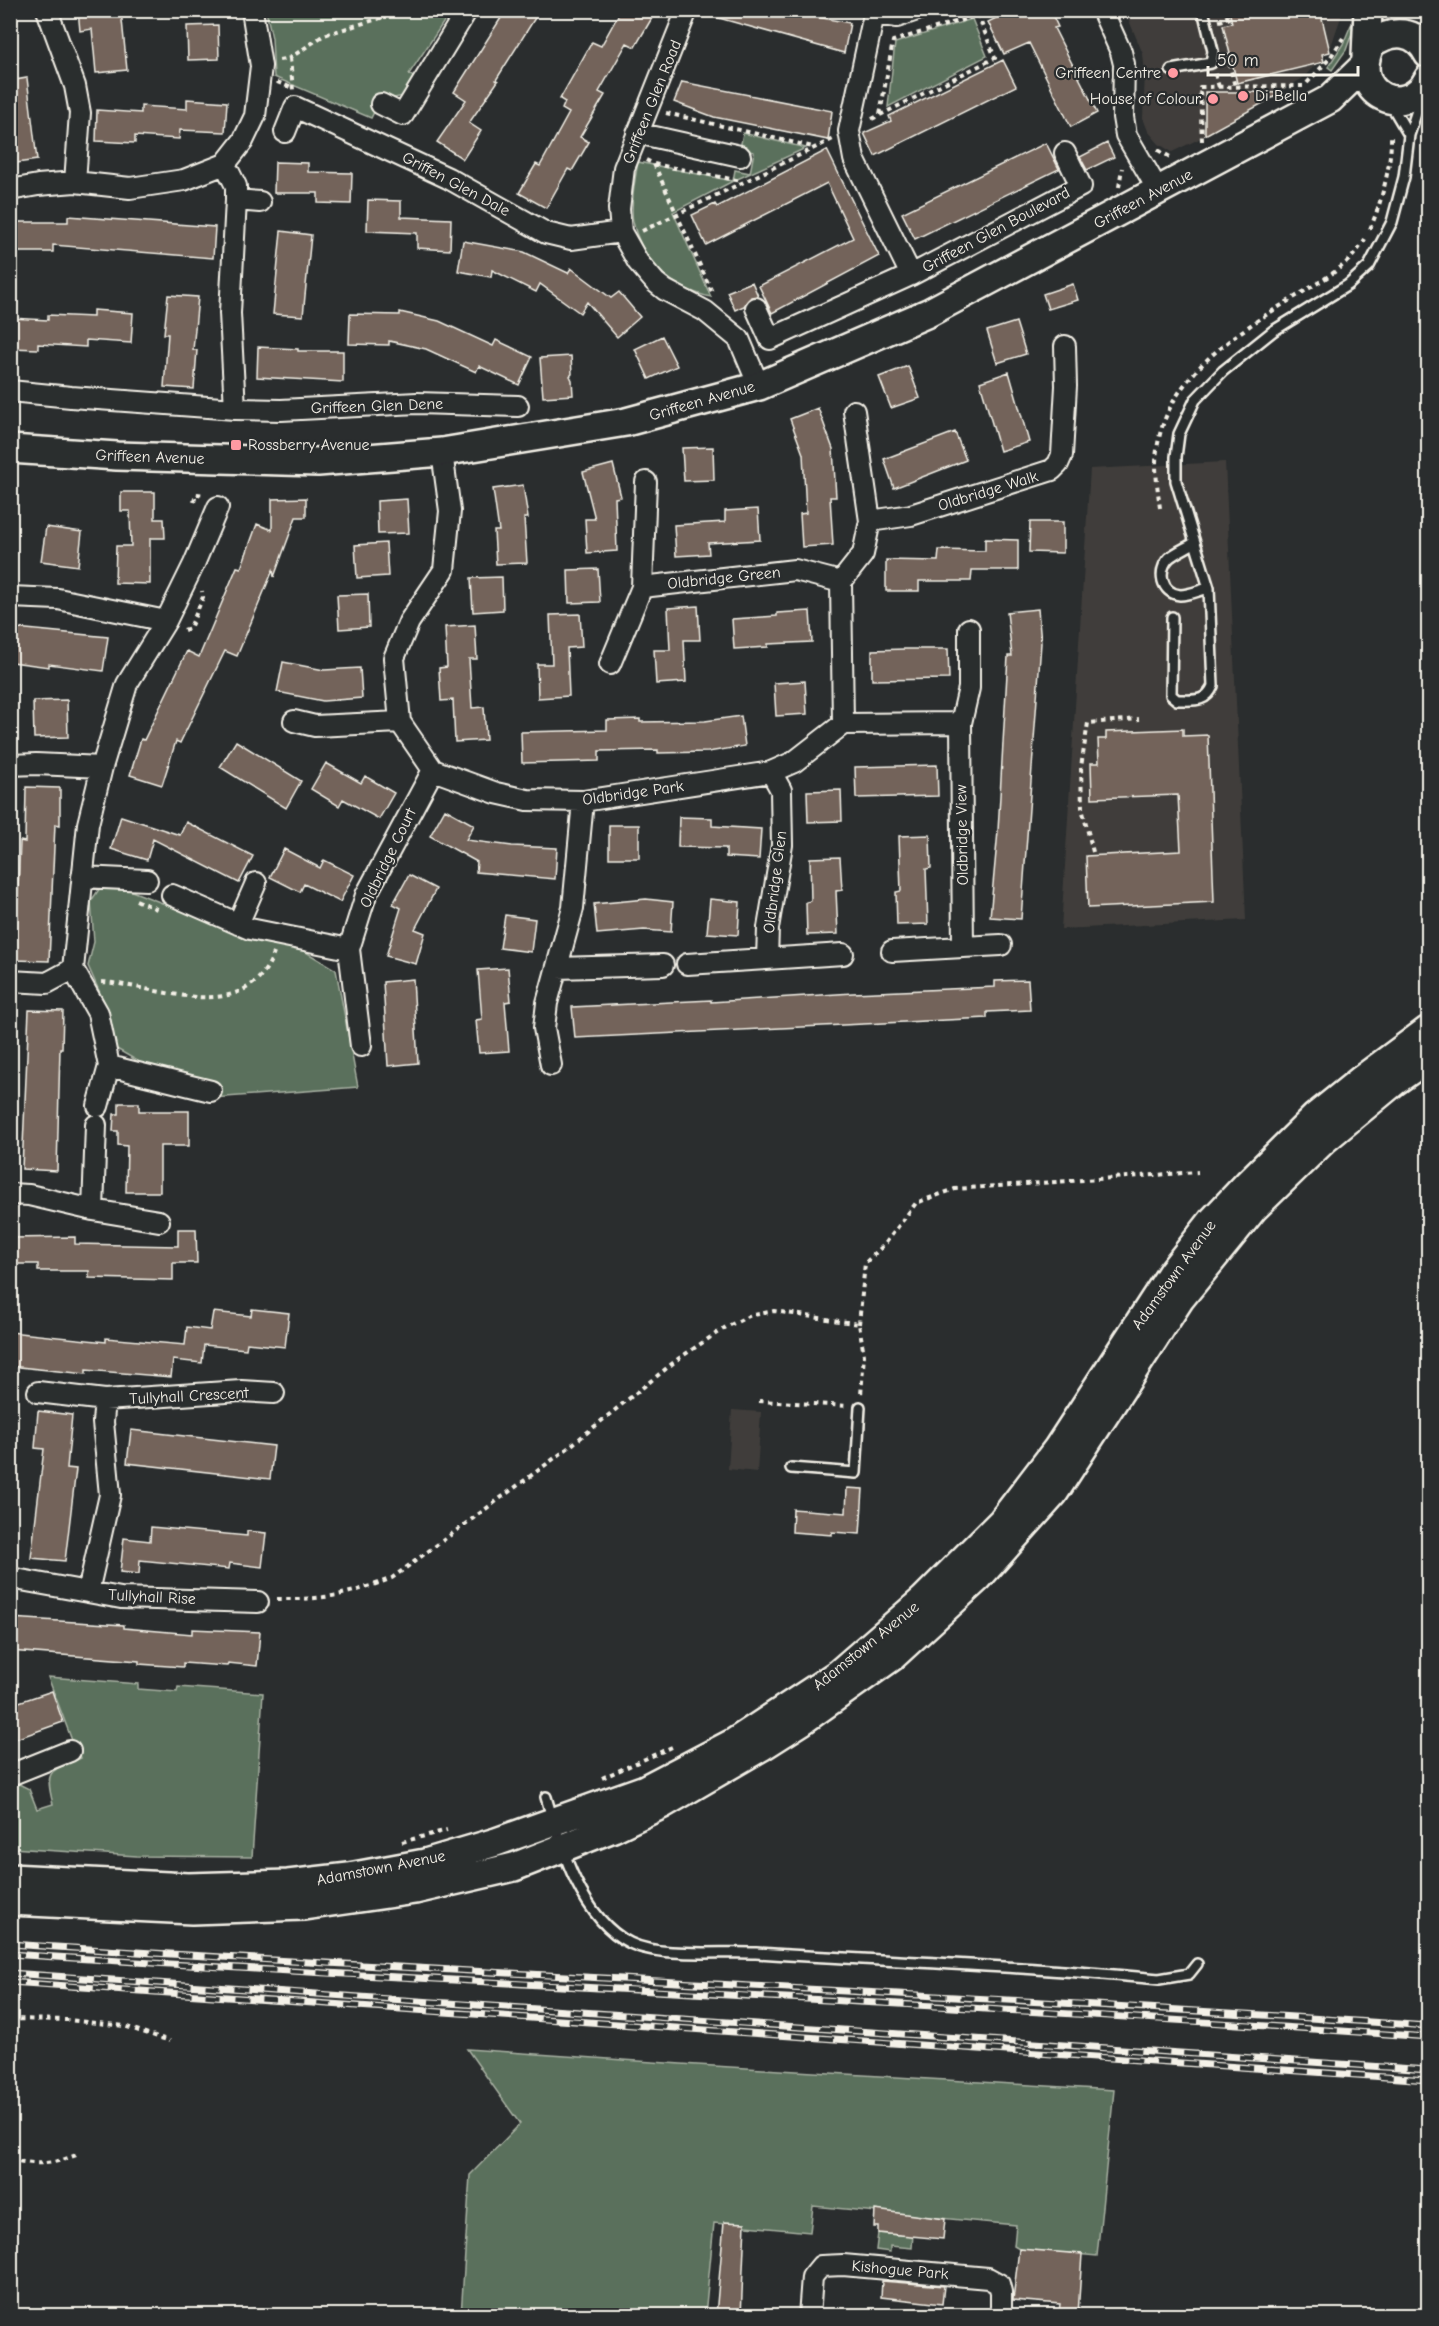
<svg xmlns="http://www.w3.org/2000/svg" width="1439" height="2326" font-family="'Comic Neue',sans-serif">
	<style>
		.built { fill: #403e3b }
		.green { fill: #5a705b; stroke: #a7b0a2; stroke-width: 1.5 }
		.building { fill: #73645a; stroke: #f4f1e8; stroke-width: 1.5 }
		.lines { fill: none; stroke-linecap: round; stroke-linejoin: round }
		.lane-casing { stroke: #f4f1e8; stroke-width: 14 }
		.street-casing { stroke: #f4f1e8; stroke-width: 24 }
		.secondary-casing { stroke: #f4f1e8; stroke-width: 32 }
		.path { stroke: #f4f1e8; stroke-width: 4; stroke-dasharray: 4.5 4.5; stroke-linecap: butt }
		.lane { stroke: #2a2d2e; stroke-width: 9 }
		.street { stroke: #2a2d2e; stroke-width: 20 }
		.secondary { stroke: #2a2d2e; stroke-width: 27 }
		.rail-casing { stroke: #f4f1e8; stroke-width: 7 }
		.rail { stroke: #2a2d2e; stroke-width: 4.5; stroke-dasharray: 14; stroke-linecap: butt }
		.poi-dot { fill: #ff9aa2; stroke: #2a2d2e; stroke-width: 2 }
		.labels { text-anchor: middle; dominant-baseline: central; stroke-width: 4.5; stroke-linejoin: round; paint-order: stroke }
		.poi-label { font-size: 16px; fill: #f4f1e8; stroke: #2a2d2e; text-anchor: end }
		.street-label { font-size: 16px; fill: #f4f1e8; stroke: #2a2d2e }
	</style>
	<rect width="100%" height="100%" fill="#2a2d2e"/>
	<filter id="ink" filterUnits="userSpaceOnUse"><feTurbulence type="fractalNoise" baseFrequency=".0167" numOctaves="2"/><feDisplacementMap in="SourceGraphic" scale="12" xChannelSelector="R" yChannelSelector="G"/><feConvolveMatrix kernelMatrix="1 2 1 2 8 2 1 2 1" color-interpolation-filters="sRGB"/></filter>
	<g filter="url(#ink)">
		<!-- built -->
		<path class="built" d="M1125,11H1343L1330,49L1303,78L1205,136L1172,152L1159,144L1148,131L1143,118L1145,73L1143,54Z
			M1225,462L1246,920L1061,929L1090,469Z
			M732,1410L761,1412L757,1472L728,1469Z"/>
		<!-- green -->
		<path class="green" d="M266,11H451L409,74L418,80L408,95L394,98L383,94L371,118L274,77L272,38Z
			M972,19L987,56L888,107L895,43Z
			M1356,22L1346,50L1332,70L1328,67L1343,44L1351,25Z
			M743,133L806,148L733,181L673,212L711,297C672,289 642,262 633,222C630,206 635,178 638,162L733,181L735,170L750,173L754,152L740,149Z
			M119,886L246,936L296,946L336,970L358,1087L199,1099L196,1080L153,1070L115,1048L104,1002L88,966L94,942L91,901L100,888Z
			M48,1677L138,1684V1689L177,1692L178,1687L263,1693L252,1857L137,1856L11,1848V1785L19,1784L29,1789L37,1809L53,1804C44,1769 50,1771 81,1758L76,1742L73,1743Z
			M467,2049L681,2064L1114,2090L1097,2256L1019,2249L1014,2246L1016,2225L907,2215L913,2233L912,2248L890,2246V2252L876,2250L878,2233L898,2235L899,2214L813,2206L810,2232L714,2223L705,2315L461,2316L470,2175L520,2124Z"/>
		<!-- building -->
		<path class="building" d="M78,10H121L127,70L96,73L92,29L80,31Z
			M506,10H540L496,80L498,81L469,123L481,131L463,159L437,142L466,100L454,92Z
			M621,10H638L652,18L635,47L627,43L599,92L605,95L580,137L589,142L572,171L568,169L546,208L519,193L536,164L540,166L569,113L562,109L565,102L560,99L592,42L601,46Z
			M708,10H802L818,15L817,17L850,23L844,53L708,15Z
			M1012,10H1050L1058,27L1054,28L1097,113L1071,127L1029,43L1004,54L988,22Z
			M1229,10H1320L1330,52L1322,54L1324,62L1237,83L1223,25L1232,23Z
			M218,25L219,59L188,60L187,26Z
			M1003,60L1016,86L875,156L864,133L891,121L889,116Z
			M27,78L37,160L10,164V81Z
			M682,82L832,111L828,140L714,117L674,102Z
			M1205,92H1249L1281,93L1205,135Z
			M187,99L227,102L225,132L180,130L179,139L135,136V143L96,141L97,110L141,113V106L187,109Z
			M1046,143L1059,169L915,239L902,213Z
			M1107,143L1114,157L1087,170L1080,157Z
			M827,150L879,256L772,313L759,286L853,238L827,183L706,245L692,215L715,204L717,207Z
			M275,162L308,163V172L352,173L351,204L318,203V193H274Z
			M368,200L401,201V217L451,219L450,250L417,248V233L367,231Z
			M68,216L215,227L213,258L53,245V252H13V222H68Z
			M281,231L311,235L303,316L273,314Z
			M463,241L524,252L568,273L571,268L611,298L619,292L640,317L617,337L587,302L580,313L540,284L536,292L492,270L491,277L458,271Z
			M752,282L758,296L751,297L744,306L735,310L727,292Z
			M1073,284L1078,300L1048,309L1043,294Z
			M168,295L198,297L193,350H197L194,389L164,387L168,334H164Z
			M93,310L133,313L131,343L86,340V347L38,344V349L10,348V318L48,320V315L93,317Z
			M400,312L439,321L493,346L496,340L532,357L519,385L479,366L476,372L426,349L389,341V345L349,344L350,314L400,315Z
			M1016,322L1026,354L997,363L987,331Z
			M662,336L677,366L649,379L635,349Z
			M258,347L298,349V351H343V382L257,377Z
			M571,356L572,374L570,376L572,380L573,395L543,397L540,358Z
			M908,366L920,398L891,408L879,377Z
			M1009,372L1029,442L1000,451L980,382Z
			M818,408L833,449L836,497H830L833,545L802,547L800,514L806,513L803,454L790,419Z
			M955,432L966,460L894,488L884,459Z
			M713,447L714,480L684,481L682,448Z
			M613,464L621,497L615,498L617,551L587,553L585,519H595L583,472Z
			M523,485L528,518H524L527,563L496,564L494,531H499L493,489Z
			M121,492H155V519H164L165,538H150V584L115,583L116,546H131L130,511H121Z
			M306,498V517H296L274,577L273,570L237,656L225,651L180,743L176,741L162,785L130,775L141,739L144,740L187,651L199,657L237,567L241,568L257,524L272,530V499Z
			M407,499L409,533L378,534L377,501Z
			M758,509L760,540L708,543L709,554L676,556L674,525L725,522V511Z
			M1030,522H1063V553L1029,552Z
			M46,527L82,532L78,566L41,561Z
			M985,539L1018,540V570H972L971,581H919V591H886V560L938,561L939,550L985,551Z
			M386,543L388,576L357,578L355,545Z
			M598,569L600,602L569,603L568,570Z
			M502,577L503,610L473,612L471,578Z
			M368,594L369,627L339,629L337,595Z
			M698,606L700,640H684L686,682L656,684L654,650H670L668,608Z
			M1038,609L1041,643L1021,919L990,917L998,831L1008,656H1012L1007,612Z
			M810,611L812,642L768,644V647L734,649L732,619L777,616V613Z
			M580,614L582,647L567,648L569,696L538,698L537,664H552L550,615Z
			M475,625L477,659H469L472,708L484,707L486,740L455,742L453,700L441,701L439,668L447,667L445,627Z
			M16,628L108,637L103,671L49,664V667L12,662Z
			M905,649H948L949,679L872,680V650Z
			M283,662L324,670L360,668L362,698L323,701L277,692Z
			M805,681L807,714L776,716L774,683Z
			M67,700L68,737L34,738L33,701Z
			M741,716L745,746L708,752L658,753V750L599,751V761L522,763L521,732L607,730V720L640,719V722L705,721Z
			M1183,729V736L1208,735L1214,902L1088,908L1086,856L1181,851L1178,795L1092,798L1091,763H1099L1098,739H1106V732Z
			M236,741L301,781L286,808L220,767Z
			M326,763L361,783L365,776L394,793L379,819L343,799L339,806L311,789Z
			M937,765L938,796L856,798L855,767Z
			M26,787L60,788V825L55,824L49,961L15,960L20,841L25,842Z
			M841,790L842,821L808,822L807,791Z
			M445,809L474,825L466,840L512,846L557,848L555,879L476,872L477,862L430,836Z
			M121,816L180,835L186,822L253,856L239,883L153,839L147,860L111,849Z
			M679,817L712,818V826L761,829L759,859L726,857V848L678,847Z
			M609,825H639V858H609Z
			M930,835L931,868L926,869L928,924L897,925L896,892L901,891L899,836Z
			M284,849L320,868L324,860L354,875L340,902L304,884L300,892L270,877Z
			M840,857L842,890L836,891L838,934L807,935L806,902L811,901L810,858Z
			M409,875L436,889L415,929L425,933L416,964L386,956L401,908L393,904Z
			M646,899L673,902L671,932L644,930L597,934L594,904Z
			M710,899L740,902L738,935L707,933Z
			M505,915L535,919L531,952L500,948Z
			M508,968L511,1001L505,1002L509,1051L479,1053L476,1020L482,1019L478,970Z
			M413,979L418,1063L388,1066L383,982Z
			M1028,980L1030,1010L987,1012V1018L575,1038L572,1007L711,1000V1002L853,993L995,987V981Z
			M29,1010L63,1011L62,1048H60L57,1171L22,1169Z
			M119,1103H139V1111H189V1146H160V1192H126L127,1146L118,1145V1131H113L114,1114H119Z
			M178,1229H196L197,1263H173V1280L89,1278V1271H38V1264H10V1238L75,1237V1244L178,1246Z
			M252,1309L289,1313L285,1347L247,1343L246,1349L204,1345L202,1363L173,1360L171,1377L86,1370V1374L10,1366V1332L106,1342V1338L185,1345L187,1327L210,1330L213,1312L251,1316Z
			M38,1411L72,1415L67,1468L76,1469L65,1561L31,1558L44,1449L35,1448Z
			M131,1430L274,1446L270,1479L127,1463Z
			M847,1488L863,1489L860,1534L832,1532V1535L792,1532L793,1509L846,1513Z
			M151,1527L247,1536V1531L266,1533L262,1567L230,1563L229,1569L140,1560L139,1574L120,1572L124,1538L150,1541Z
			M10,1618L124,1625V1628L192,1634V1629L260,1632L257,1666L228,1663L227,1666L183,1663V1667L139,1664V1661L10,1651Z
			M52,1691L63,1722L10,1741V1705Z
			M875,2210L945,2219L943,2239L878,2233V2227H874Z
			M724,2222L745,2223L741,2316H716Z
			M1019,2249L1082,2254L1078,2314L1059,2313L1060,2304L1013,2300Z
			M882,2281L944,2286L942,2304L881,2297Z"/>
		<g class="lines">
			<defs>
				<path id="lane" d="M1171,70L1211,63L1213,51L1203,10
					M1390,103L1409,135
					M1194,543C1186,548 1176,552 1169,558C1157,571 1161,593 1180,595C1189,595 1200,590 1209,588
					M1172,617L1171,695L1177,700C1193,700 1206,703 1213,686L1209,588L1176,481V457L1179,434L1195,400L1223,371L1273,331L1348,285L1369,266L1392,222L1404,177L1409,135L1421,98
					M791,1468L856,1473L860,1407
					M546,1797C560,1845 581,1919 630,1943C660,1958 721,1951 756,1953C890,1961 1025,1966 1159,1979L1189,1974L1197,1964"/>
				<path id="street" d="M47,10L75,86L80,113L75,182
					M687,10L624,168L619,209L621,232L638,262L655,282L665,290L705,311L739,339L759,386
					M1102,10L1121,52L1124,64L1123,117L1126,135L1158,190
					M381,104L403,115L467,10
					M285,132L295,107L448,178L546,233L571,239L621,232
					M637,133L740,156
					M225,164L236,186V200L230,313L235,409
					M10,190L38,185L75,182L130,188L184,180L225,164L243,141L255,116L261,66L252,10
					M236,200L260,202
					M911,275L854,159L849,131L874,14L897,17L917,10
					M756,308L770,339L911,275L1081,186L1065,153
					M10,391L71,397L235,409L281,410L417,403L518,406
					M442,452L450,511L444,570L409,622L394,658L400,722L433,770L496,793L527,800L583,801L771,772L794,762L843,724L841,582
					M870,521L911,515L1052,470L1058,464L1062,455L1066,386L1065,346
					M841,582L863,554L870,521L854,411
					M642,587L795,570L841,582
					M10,597L58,599L166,621
					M610,664L642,587L646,482
					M294,721L315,726L400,722
					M961,723L963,947L1001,945
					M843,724L961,723L969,688V629
					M10,765L36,764L102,767
					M82,877L147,880
					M172,895L250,929L349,949
					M238,924L256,883
					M892,951L963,947
					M767,959L768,928L782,845L781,790L771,772
					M687,964L843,954
					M557,968L663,965
					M73,969L98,1013L109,1066L211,1091
					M10,981L47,983L73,969L88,824L102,767L127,684L166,621L194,564L218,507
					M361,1046L349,949L366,895L433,770
					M551,1065L544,1028L547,1003L573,908L583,801
					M98,1106L109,1066
					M10,1194L29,1195L93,1210L159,1221
					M93,1210L96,1125
					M38,1392L105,1400L241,1391L274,1393
					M10,1578L121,1598L258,1602
					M88,1592L110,1495L103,1422L105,1400
					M10,1775L70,1751
					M809,2316L812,2277L821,2266L843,2265L988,2278L999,2284L1001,2292V2316"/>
				<path id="secondary" d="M1428,54C1416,29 1392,29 1371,44C1346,95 1407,121 1428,79
					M1366,55L1368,10
					M10,449L117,456L318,462L442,452L626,422L759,386L928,313L1330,99L1364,66
					M10,1878L188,1887L288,1884L349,1877L425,1863L496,1842L645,1789L733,1743L839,1673L923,1600L1002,1521L1057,1449L1172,1272L1212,1221L1248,1183L1315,1117L1362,1079L1428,1030
					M10,1901L192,1910L304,1906L415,1890L514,1867L613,1828L663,1804L761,1747L802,1721L892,1657L978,1578L1054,1493L1180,1299L1254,1208L1324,1140L1394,1082L1428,1058"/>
			</defs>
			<!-- lane casing -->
			<use href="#lane" class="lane-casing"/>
			<!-- street casing -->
			<use href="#street" class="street-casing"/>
			<!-- secondary casing -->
			<use href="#secondary" class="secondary-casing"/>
			<!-- path -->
			<path class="path" d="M1424,10L1428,15
				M1219,21L1228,19L1225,10
				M1227,54L1235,87
				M290,58L293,90
				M279,60L290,58L324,35L394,14L400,10
				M1215,74L1219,87
				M277,82L292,88
				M1307,83L1330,58L1343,38
				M666,113L813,147
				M880,114L893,41L978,15
				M872,119L995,58L976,10
				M1202,141L1200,87L1303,86
				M1158,150L1172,158
				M646,160L654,164L741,181
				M654,164L712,292
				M1119,187L1122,168
				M1370,229C1381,204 1392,163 1391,135
				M642,231L833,139
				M194,502L196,494L205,495
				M1160,508C1158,493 1156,478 1156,463C1158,380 1237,332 1300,294C1325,278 1350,266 1365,239
				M184,630L190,628L203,597L202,591
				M1093,852L1082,808L1081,767L1088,723L1139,719
				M136,900L159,910
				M102,982C160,986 245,1028 274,953
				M859,1324L865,1263L885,1244L916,1203L955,1189L1198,1172
				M759,1401L847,1406
				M277,1599C325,1600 348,1595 392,1578L563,1452L678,1359L726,1327L749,1316L774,1311L859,1324L864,1355L861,1395
				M602,1778L672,1747
				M402,1842L447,1830
				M10,2019L69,2020L124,2026L170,2041
				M10,2160C41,2165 51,2165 79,2154"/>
			<!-- lane -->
			<use href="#lane" class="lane"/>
			<!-- street -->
			<use href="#street" class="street"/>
			<!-- secondary -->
			<use href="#secondary" class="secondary"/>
			<defs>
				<path id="rail" d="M10,1944C483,1975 956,1993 1428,2026
					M10,1954C483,1985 956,2003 1428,2037
					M10,1973L1428,2070
					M10,1982L1428,2080"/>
			</defs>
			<!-- rail casing -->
			<use href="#rail" class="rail-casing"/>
			<!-- rail -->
			<use href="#rail" class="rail"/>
		</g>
	</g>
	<!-- markers -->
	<g class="poi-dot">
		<circle cx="1173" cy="73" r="6"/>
		<circle cx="1243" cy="96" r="6"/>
		<circle cx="1213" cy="99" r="6"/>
		<rect x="230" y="439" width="12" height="12" rx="3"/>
	</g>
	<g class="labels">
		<!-- poi labels -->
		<g class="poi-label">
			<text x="1161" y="73">Griffeen Centre</text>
			<text x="1255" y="96" text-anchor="start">Di Bella</text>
			<text x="1201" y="99">House of Colour</text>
			<text x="248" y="445" text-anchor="start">Rossberry Avenue</text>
		</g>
		<!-- street labels -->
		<g class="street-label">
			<text transform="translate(652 102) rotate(-68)">Griffeen Glen Road</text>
			<text transform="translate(456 184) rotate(28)">Griffen Glen Dale</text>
			<text transform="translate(1143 199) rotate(-28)">Griffeen Avenue</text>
			<text transform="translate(996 230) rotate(-28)">Griffeen Glen Boulevard</text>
			<text transform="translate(702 401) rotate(-16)">Griffeen Avenue</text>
			<text transform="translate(377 406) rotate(-2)">Griffeen Glen Dene</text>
			<text transform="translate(150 457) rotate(2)">Griffeen Avenue</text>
			<text transform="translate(988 491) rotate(-17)">Oldbridge Walk</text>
			<text transform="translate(724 578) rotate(-6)">Oldbridge Green</text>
			<text transform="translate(633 793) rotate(-8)">Oldbridge Park</text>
			<text transform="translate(962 835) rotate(-91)">Oldbridge View</text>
			<text transform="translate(388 858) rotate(-64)">Oldbridge Court</text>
			<text transform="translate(775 882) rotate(-83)">Oldbridge Glen</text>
			<text transform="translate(1174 1275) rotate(-54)">Adamstown Avenue</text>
			<text transform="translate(189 1396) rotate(-3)">Tullyhall Crescent</text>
			<text transform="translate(152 1597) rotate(3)">Tullyhall Rise</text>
			<text transform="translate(866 1646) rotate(-39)">Adamstown Avenue</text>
			<text transform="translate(381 1868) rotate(-11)">Adamstown Avenue</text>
			<text transform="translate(900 2270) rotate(5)">Kishogue Park</text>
		</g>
	</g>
	<!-- margin -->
	<rect width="1439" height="2326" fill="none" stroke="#2a2d2e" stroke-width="36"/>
	<rect x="18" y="18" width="1403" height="2290" fill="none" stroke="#f4f1e8" stroke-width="2" filter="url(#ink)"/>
	<!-- scale -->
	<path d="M1208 66v9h150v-9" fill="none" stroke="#f4f1e8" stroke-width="3"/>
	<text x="1217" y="66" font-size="18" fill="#f4f1e8" stroke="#2a2d2e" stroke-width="4.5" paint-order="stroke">50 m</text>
</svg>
